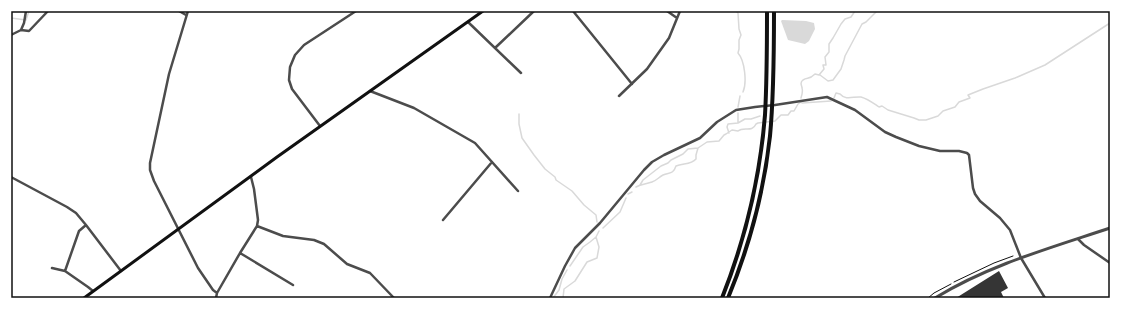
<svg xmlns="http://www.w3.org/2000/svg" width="1121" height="309" font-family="Figtree,sans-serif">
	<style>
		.water { fill: #d9d9d9 }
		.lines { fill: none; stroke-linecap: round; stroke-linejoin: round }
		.stream { stroke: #d9d9d9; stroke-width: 1.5 }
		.building { fill: #353535 }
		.path { stroke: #111; stroke-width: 1 }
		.minor { stroke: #4c4c4c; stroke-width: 2.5 }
		.tertiary { stroke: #4c4c4c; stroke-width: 3 }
		.secondary { stroke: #111; stroke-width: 3 }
		.trunk { stroke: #111; stroke-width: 4 }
		.neatline { fill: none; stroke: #111; stroke-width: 1.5 }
	</style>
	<rect width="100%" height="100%" fill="#fff"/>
	<!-- water -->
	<path class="water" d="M782,20L806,21L814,23L815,29L809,41L805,44L788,40L781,21Z"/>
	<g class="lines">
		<!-- stream -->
		<path class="stream" d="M736,11L738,13L739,29L741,35L739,40V49L738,53C745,61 747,83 743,92
			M11,18L26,20L29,11
			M820,75L828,81L833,80L841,69L844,60L845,56L862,24L866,22L877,11
			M801,98C802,95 803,91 802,88C802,85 799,83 803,80C808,77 809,80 815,74L819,75L824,69L823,65H826L825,57L829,52V44L833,38L841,24L845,19L851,17L855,11
			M834,98L836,93L840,94C846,101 854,96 861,97C868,99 873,103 879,107L882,106L888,110L914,118L919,120H926L938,116L943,111L955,107L959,102L970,98L968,95L983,89L1015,78L1045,65L1110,23
			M802,103L831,101
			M738,107L740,96
			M738,113V123
			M519,114V124L522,138L534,155L545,169L555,177L556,180L572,191L584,205L596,215L597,222
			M729,133L727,127L728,124L738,123L745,119H751L760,116
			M640,185L643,180L661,166L668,163L671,160L683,154L688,149L698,148L707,142L719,141L724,135L726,134L732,130L738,131C744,126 752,133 756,124L758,123L775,121L781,115H788L791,111H794L798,104L801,102
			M636,187C641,184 646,184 652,182C656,181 659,177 663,175C669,172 673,175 676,166C683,163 691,165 696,159V155L698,148
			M628,194L632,192
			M603,228L620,212L626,198
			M570,266L583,247L590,242L596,237L599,231
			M553,298L559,290L562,279L567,270
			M563,298L564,289L575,281L587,262L597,258L599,247L596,237"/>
	</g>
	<!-- building -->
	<path class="building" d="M999,271L1008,288L1001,292L1004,298H956Z"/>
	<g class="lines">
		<!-- path -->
		<path class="path" d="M954,282L994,263L1013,256
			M928,298L934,293L951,284"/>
		<!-- minor -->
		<path class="minor" d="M179,11L186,15
			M188,11L169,74L150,163V170L154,181L198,268L213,290L217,293
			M573,11L632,84
			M667,11L677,18
			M468,22L521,73
			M21,30L29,31L48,11
			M11,35L21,30L24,23L26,11
			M495,48L534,11
			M370,91L414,108L475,143L518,191
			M619,96L647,69L669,38L680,11
			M320,126L292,89L289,80L290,67L295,55L304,45L356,11
			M11,177L67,207L76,213L86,225L121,271
			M443,220L492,162
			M257,226L283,236L314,240L324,244L347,264L370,273L394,298
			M1078,239L1084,245L1110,263
			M240,253L293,285
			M52,268L65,271L88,287L93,291
			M65,271L79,231L86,225
			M216,298L217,293L240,253L257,226L258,220L254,189L251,177
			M550,298L565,266L575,248L600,223L644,170L652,162L664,155L700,138L717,122L736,110L755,107L775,105L827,97L855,110L885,132L896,137L919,146L940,151H959L967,153L969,155L973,188L975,194L980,201L1000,218L1010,230L1021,258L1045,298"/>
		<!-- tertiary -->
		<path class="tertiary" d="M935,298C989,265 1050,248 1110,228"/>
		<!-- secondary -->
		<path class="secondary" d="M84,298L277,157L483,11"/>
		<!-- trunk -->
		<path class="trunk" d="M722,298C745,240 760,177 765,115C767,80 767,45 767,11
			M728,298C749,247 764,191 770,136C774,94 774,53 774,11"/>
	</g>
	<!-- border -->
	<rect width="1121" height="309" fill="none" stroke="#ffffff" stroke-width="24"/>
	<rect x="12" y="12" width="1097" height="285" class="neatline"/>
</svg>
